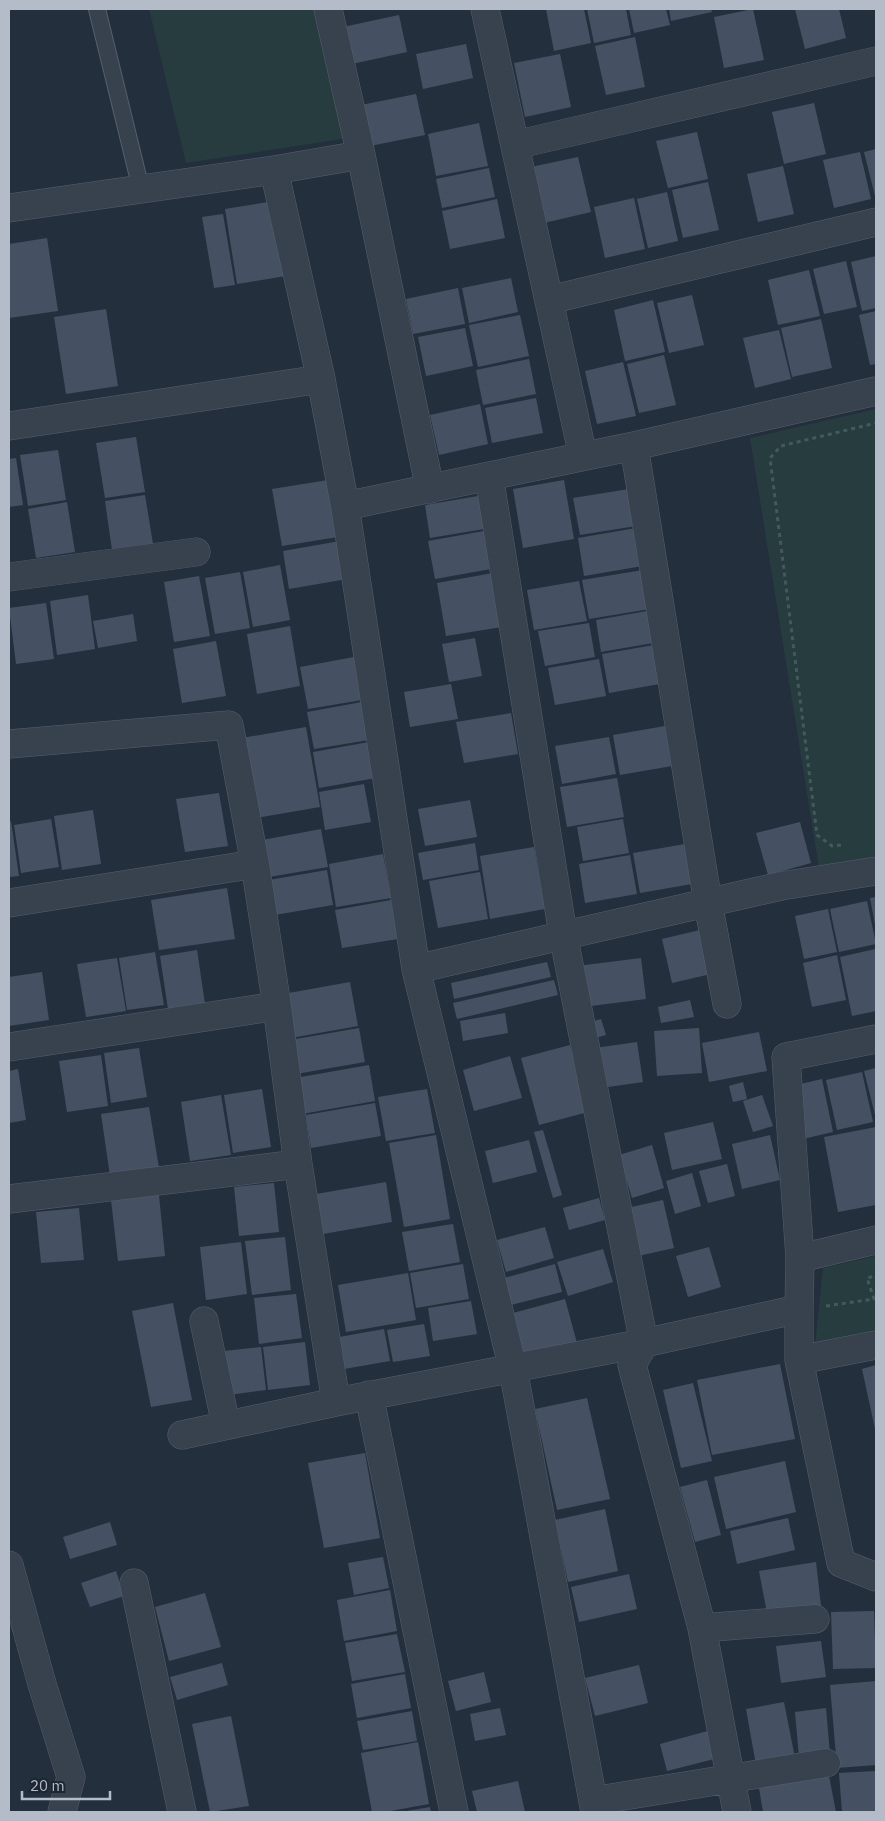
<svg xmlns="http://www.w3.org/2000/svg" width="885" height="1821" font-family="'IBM Plex Sans',sans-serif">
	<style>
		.green { fill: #263c3f }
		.building { fill: #455162 }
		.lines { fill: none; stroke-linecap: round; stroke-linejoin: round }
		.lane-casing { stroke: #565f6c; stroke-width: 18 }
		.street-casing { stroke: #565f6c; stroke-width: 29 }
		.path { stroke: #44595c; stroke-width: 3; stroke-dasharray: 4 4; stroke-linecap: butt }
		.lane { stroke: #38414e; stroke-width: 16 }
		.street { stroke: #38414e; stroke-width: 28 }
	</style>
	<rect width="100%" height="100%" fill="#242f3e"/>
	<!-- green -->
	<path class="green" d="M149,9H317L348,138L186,163Z
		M876,409V856L819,868L750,438Z
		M876,1256V1334L815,1346L823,1268Z"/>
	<!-- building -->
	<path class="building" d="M546,9H584L591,43L554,51Z
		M587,9H626L631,35L594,43Z
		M629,9H666L670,25L634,33Z
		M669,9H711L712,12L671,21Z
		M753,9L764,60L724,68L714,17Z
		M795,9H839L846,38L805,49Z
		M399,15L407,52L352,64L343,27Z
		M635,37L645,87L606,95L595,46Z
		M466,44L473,78L423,89L416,54Z
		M560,54L571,107L525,117L514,63Z
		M416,94L425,135L370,146L361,105Z
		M814,103L826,154L784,164L772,112Z
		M479,123L488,166L436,176L428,134Z
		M697,132L708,179L668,188L656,141Z
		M876,149V200L864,152Z
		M860,152L871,199L834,208L823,160Z
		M578,157L591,212L544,223L531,167Z
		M783,166L794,214L758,222L747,174Z
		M489,168L495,197L442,208L436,179Z
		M708,182L719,230L683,238L672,190Z
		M667,192L678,241L648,248L637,199Z
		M634,198L645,249L605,258L594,207Z
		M497,199L505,238L450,249L442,211Z
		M274,201L286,276L237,284L225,209Z
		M223,214L235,285L214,288L202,217Z
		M47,238L58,311L9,318V244Z
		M876,256V308L862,311L851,262Z
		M846,261L857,307L824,314L813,269Z
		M809,270L820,316L778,325L768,280Z
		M511,278L518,312L469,323L462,288Z
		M458,288L465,324L413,334L406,299Z
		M692,295L704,345L669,353L657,303Z
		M653,300L665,352L625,361L614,310Z
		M106,309L118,386L66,394L54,317Z
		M876,311V364L870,365L859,315Z
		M520,315L529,356L478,367L469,325Z
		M821,319L832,368L792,377L781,328Z
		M465,328L473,366L426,376L418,337Z
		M779,330L791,379L755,388L743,338Z
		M664,355L676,405L639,413L627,364Z
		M529,359L536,394L483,405L476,370Z
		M623,362L636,416L597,424L585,371Z
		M536,398L543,433L492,443L485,408Z
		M480,404L488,444L439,455L430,415Z
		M136,437L145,492L105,498L96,443Z
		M58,450L66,500L28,506L20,455Z
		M16,458L23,505L9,507V459Z
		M328,480L338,537L282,546L272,489Z
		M564,480L574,539L523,548L513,489Z
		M629,489L636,526L580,535L573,498Z
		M145,495L153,544L112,550L105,501Z
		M478,496L484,529L430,538L425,505Z
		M67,502L75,552L36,558L28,509Z
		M636,528L643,566L584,576L578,538Z
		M484,531L491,569L435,579L428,541Z
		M340,541L347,579L289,589L283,551Z
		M280,565L290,620L253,627L243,572Z
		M643,570L650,609L589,619L582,580Z
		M240,572L250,628L215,634L205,578Z
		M493,573L502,627L446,636L437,583Z
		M199,576L210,636L174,642L164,582Z
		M579,581L587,621L534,630L527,590Z
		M88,595L95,649L57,655L50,601Z
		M46,603L54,659L16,664L9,608Z
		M647,611L653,643L601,652L596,620Z
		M133,614L137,641L98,648L93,621Z
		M589,623L595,657L545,666L538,631Z
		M290,626L300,686L257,694L247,634Z
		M475,638L482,676L449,682L442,644Z
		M216,641L226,696L182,703L173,649Z
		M654,645L660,684L609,693L602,654Z
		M354,657L362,700L308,709L300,667Z
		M599,659L606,696L555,705L548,668Z
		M451,684L458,719L410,727L404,692Z
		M362,702L369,740L314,749L307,712Z
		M511,713L518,754L464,763L456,722Z
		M665,726L672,766L620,775L613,735Z
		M306,727L320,807L256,818L242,738Z
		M609,737L616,774L562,784L555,746Z
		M369,742L376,778L319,788L313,752Z
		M617,778L624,817L567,827L560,787Z
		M364,784L371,822L325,830L319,792Z
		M219,793L228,846L185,852L176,799Z
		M470,800L477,837L425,846L418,809Z
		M93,810L101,864L62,870L54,816Z
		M51,819L59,867L21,873L14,825Z
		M623,819L629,853L583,861L577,827Z
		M11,821L19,876L9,877V822Z
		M800,822L811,863L768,875L756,833Z
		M321,829L328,867L263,878L257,841Z
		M475,843L479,870L423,880L418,853Z
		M685,844L692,884L640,893L633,853Z
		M534,847L545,909L490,919L480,856Z
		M383,854L391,898L336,907L329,864Z
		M630,855L637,894L585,903L579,864Z
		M327,870L333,905L269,916L263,881Z
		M480,872L488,919L438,928L429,881Z
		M227,888L235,939L159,950L151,900Z
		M876,897V925H875L870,898Z
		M391,900L398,939L342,948L335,910Z
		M867,901L876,944L839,952L830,909Z
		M828,909L837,952L804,959L795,916Z
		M700,930L711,974L672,983L662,939Z
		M875,949L876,1011L852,1016L840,957Z
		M197,950L205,1004L168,1009L160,956Z
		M155,952L164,1005L127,1010L119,958Z
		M837,955L846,1000L812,1007L803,963Z
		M117,958L126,1011L86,1017L77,964Z
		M641,958L646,999L583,1007L577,966Z
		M547,962L551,977L454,999L451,983Z
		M42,972L49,1020L9,1026V977Z
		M554,980L558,995L457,1019L453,1003Z
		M350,982L358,1026L291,1038L283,994Z
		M690,1000L694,1017L661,1023L658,1007Z
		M505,1013L508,1033L463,1041L460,1021Z
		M601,1019L606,1035L592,1039L587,1023Z
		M359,1028L365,1062L296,1074L290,1040Z
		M699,1028L702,1073L657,1076L654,1031Z
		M759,1032L767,1071L709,1082L702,1043Z
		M637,1042L643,1082L601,1088L595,1048Z
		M570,1045L588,1112L539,1125L521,1058Z
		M139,1048L147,1097L111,1103L104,1053Z
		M101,1055L108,1106L67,1112L59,1061Z
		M510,1056L522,1098L474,1111L463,1070Z
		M369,1065L375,1101L302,1114L295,1078Z
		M876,1068V1119L864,1071Z
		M18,1069L26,1120L9,1123V1071Z
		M862,1072L873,1122L837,1130L826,1080Z
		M822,1079L833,1132L803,1139L792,1086Z
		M743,1082L747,1099L733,1102L729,1086Z
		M262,1089L271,1147L233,1153L224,1095Z
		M427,1089L435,1133L386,1141L378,1097Z
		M221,1095L231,1155L190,1161L181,1102Z
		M762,1095L773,1126L753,1132L743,1101Z
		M375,1103L381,1136L311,1148L306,1115Z
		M149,1107L159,1168L110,1176L101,1114Z
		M713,1122L722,1159L672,1170L664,1133Z
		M876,1127V1205L838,1212L824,1137Z
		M543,1130L562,1195L553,1198L534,1132Z
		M436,1135L450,1219L404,1227L389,1143Z
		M770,1135L780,1180L742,1189L732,1144Z
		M529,1140L537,1172L493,1183L485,1151Z
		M652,1145L664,1188L632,1198L619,1155Z
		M727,1164L735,1196L708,1203L699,1171Z
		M692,1173L701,1206L675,1214L666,1181Z
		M386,1182L392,1222L323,1234L316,1194Z
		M274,1183L279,1232L239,1236L234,1187Z
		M159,1195L165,1256L118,1261L111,1200Z
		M599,1198L605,1220L569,1230L563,1208Z
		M663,1200L674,1248L638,1256L627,1208Z
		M79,1208L84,1260L41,1263L36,1212Z
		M453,1224L460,1262L409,1271L402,1232Z
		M545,1227L554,1258L506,1272L497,1240Z
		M285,1237L291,1290L252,1295L245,1241Z
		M241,1242L247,1294L206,1300L200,1247Z
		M709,1247L721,1287L688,1297L676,1256Z
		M603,1249L613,1282L568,1296L557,1262Z
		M463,1264L469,1299L416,1308L410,1273Z
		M555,1264L562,1292L511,1305L504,1278Z
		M408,1273L416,1320L346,1332L338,1285Z
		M296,1294L302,1338L259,1344L254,1298Z
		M565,1299L577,1343L524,1357L513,1313Z
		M471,1301L477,1334L433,1341L428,1308Z
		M173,1303L192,1400L151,1407L132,1311Z
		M424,1324L430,1356L393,1362L387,1330Z
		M384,1329L390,1361L344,1369L339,1337Z
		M305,1342L310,1385L268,1390L263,1347Z
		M261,1347L266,1390L229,1395L224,1351Z
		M780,1364L795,1439L712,1455L697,1380Z
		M876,1365V1429H875L862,1369Z
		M693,1383L712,1461L681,1468L663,1390Z
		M587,1398L610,1499L557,1510L535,1409Z
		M365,1453L380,1538L324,1548L308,1463Z
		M785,1461L796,1512L726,1529L714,1477Z
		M707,1480L721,1535L695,1542L680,1487Z
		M605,1509L618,1571L568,1582L555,1520Z
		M788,1518L795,1550L737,1564L730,1531Z
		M110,1522L117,1545L70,1559L63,1537Z
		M383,1557L389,1588L354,1595L348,1563Z
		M816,1562L821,1606L767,1613L759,1571Z
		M116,1571L124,1596L90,1607L81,1583Z
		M629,1574L637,1609L579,1622L571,1587Z
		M390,1590L397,1631L344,1641L337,1600Z
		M205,1593L221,1647L169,1661L155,1607Z
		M874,1611L876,1668L833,1669L831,1612Z
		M397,1634L405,1672L352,1681L345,1643Z
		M821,1641L826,1677L781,1683L776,1646Z
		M222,1663L228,1685L177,1700L170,1677Z
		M639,1665L648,1703L595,1716L585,1678Z
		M484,1672L491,1702L456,1711L448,1681Z
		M405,1674L411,1708L357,1718L351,1684Z
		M876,1681V1765L837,1768L830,1685Z
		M784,1702L795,1758L756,1765L746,1709Z
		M500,1708L506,1735L475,1741L470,1714Z
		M826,1708L830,1754L799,1757L795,1712Z
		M412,1711L417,1741L363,1750L357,1721Z
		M231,1716L249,1806L210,1812L192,1724Z
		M715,1729L722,1757L667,1771L660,1744Z
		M418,1742L429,1804L385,1812H372L361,1753Z
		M875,1771L876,1812H842L839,1773Z
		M829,1776L836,1812H763L759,1788Z
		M518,1781L525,1812H477L472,1791Z
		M430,1807L431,1812H407V1811Z"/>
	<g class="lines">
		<defs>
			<path id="lane" d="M97,9L141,189"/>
			<path id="street" d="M328,9L361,155L430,489
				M485,9L583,456
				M515,145L876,61
				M274,170L321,379L345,506L416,969L513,1369L595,1812
				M9,208L274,170L361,155
				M549,300L876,222
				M9,426L321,379
				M634,446L708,903L727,1004
				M489,476L563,934L644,1343L632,1365L702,1628L737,1812
				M345,506L634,446L876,391
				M9,577L196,552
				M9,744L229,725L255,864L277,1006L298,1164L336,1402L644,1343L799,1309V1360L841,1563L876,1577
				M9,903L255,864
				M416,969L781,886L876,871
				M9,1047L277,1006
				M9,1199L298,1164
				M800,1258L876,1240
				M799,1309L800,1258L786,1057L876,1039
				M204,1321L226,1425
				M799,1360L876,1345
				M369,1395L454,1812
				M182,1435L336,1402
				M9,1565L42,1684L71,1777L62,1812
				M134,1583L182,1812
				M702,1628L815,1619
				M593,1801L826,1763"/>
		</defs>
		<!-- lane casing -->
		<use href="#lane" class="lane-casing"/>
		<!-- street casing -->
		<use href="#street" class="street-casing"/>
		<!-- path -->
		<path class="path" d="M841,845L832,846L817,835L770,458L781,446L876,423
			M826,1306L874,1299L867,1278L876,1276"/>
		<!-- lane -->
		<use href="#lane" class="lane"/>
		<!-- street -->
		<use href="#street" class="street"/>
	</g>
	<!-- border -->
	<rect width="885" height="1821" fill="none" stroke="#b4bcc9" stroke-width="20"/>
	<!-- scale -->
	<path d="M22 1791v8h88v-8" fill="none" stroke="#b4bcc9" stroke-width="2.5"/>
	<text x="30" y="1791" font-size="15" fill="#b4bcc9" stroke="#1d2633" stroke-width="4" paint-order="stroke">20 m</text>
</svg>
